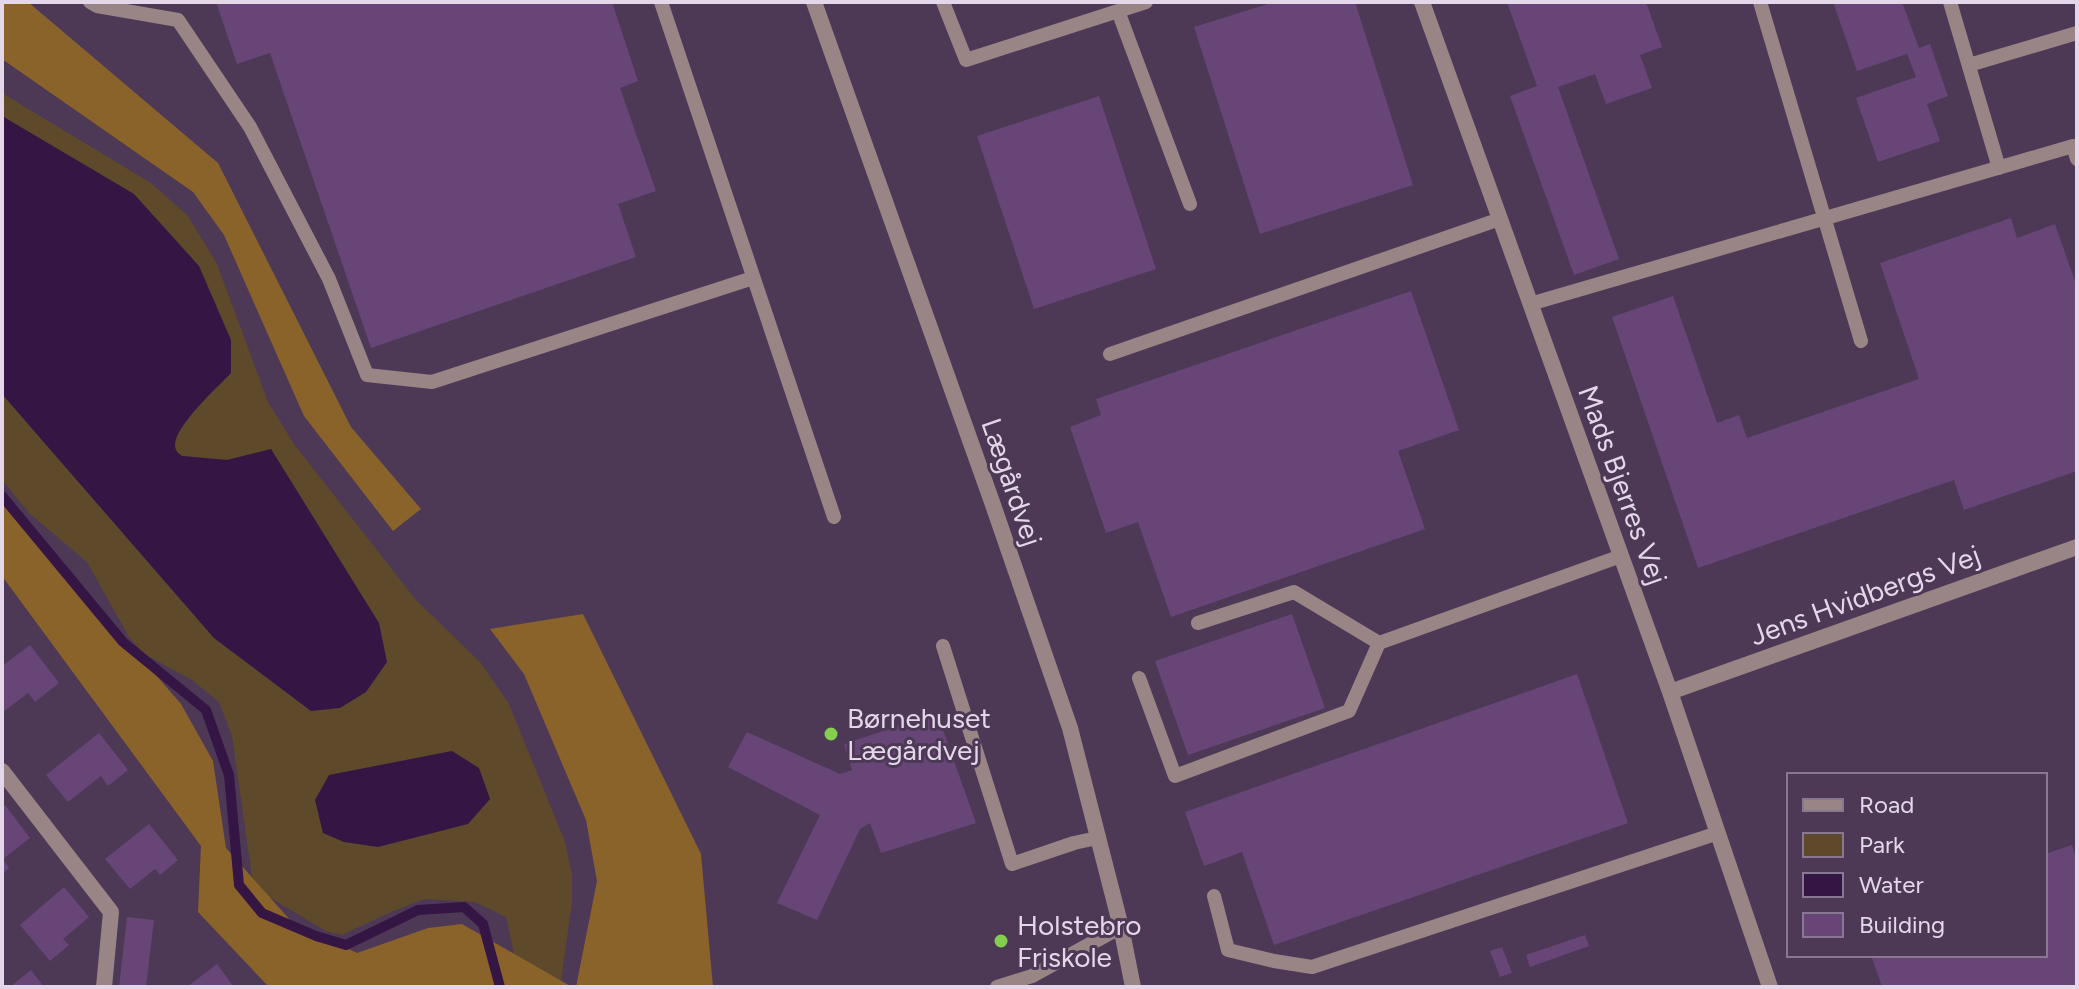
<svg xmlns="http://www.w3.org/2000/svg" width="2079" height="989" font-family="Figtree,sans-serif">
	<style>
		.green { fill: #5e492b }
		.forest { fill: #8a632b }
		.water { fill: #351543 }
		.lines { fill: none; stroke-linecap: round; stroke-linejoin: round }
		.stream { stroke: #351543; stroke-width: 10 }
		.building { fill: #674577 }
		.service { stroke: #998586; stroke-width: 14 }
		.minor { stroke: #998586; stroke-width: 16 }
		.tertiary { stroke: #998586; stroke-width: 16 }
		.poi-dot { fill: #84d04e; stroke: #4d3956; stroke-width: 3 }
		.labels { text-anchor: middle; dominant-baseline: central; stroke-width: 6; stroke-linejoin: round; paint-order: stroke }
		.street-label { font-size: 28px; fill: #e3d7e9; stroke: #4d3956 }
		.poi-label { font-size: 28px; fill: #e3d7e9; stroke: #4d3956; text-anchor: start }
	</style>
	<rect width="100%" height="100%" fill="#4d3956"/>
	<!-- green -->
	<path class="green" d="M2,93L151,183L188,216L217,264L268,402L294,444L416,600L481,663L509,704L565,842L572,874V902L561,981L514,954L506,917L475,902L425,899L391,912L342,935L326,931L269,897L252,877L232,736L219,702L192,680L144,654L129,637L87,562L30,514L2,480V394L214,638L311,711L271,450L227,460L181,456C178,452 175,451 175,445C176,425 217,388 231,373L134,194L2,116Z"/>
	<!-- forest -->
	<path class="forest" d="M2,2H28L218,163L351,427L421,509L393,531L304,416L224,235L193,192L2,59Z
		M2,497L181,704L213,761L226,848L291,921L357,953L428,928L462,924L572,987H269L198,912L201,846L2,576Z
		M583,614L701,854L713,987H576L597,881L586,820L524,674L490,629Z"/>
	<!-- water -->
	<path class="water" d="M2,116L134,194L199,266L231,340V373C217,388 175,425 175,445C175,451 178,453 182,456L227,460L271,449L379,623L387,662L366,692L340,708L311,711L214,638L2,394Z
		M452,751L479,768L490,799L468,824L378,847L344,842L323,833L315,800L329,775Z"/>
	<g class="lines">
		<!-- stream -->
		<path class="stream" d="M2,496L123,642L206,710L229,775L239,885L262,913L316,936L346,945L418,910L464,907L483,924L500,987"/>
	</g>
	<!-- building -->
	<path class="building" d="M216,2H612L638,81L620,88L656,191L618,204L636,257L371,348L270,53L237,64Z
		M1274,2H1355L1413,185L1260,234L1194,27Z
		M1507,2H1646L1662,47L1640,55L1652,88L1606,104L1595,74L1558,87L1619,259L1574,275L1510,96L1537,86Z
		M1833,2H1902L1919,48L1930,44L1948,96L1927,104L1940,141L1878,162L1856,98L1916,77L1907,54L1857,71Z
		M1099,96L1156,269L1034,309L977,136Z
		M2011,218L2017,238L2055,224L2077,287V471L1964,510L1954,480L1698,568L1612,317L1673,296L1717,423L1739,415L1747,438L1919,379L1880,263Z
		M1411,291L1459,430L1398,451L1425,529L1171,617L1138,522L1106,533L1070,427L1101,415L1096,399Z
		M1292,614L1325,708L1188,755L1155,661Z
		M30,645L59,683L35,702L28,693L3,712L2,666Z
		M1577,674L1628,823L1274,945L1242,852L1204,866L1185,812Z
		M937,713L976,823L881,853L870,823L860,829L817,920L777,903L820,815L728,767L747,732L840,774L852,770L844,744Z
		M99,733L128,770L108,786L101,776L68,802L46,775Z
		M5,805L30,838L3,859L9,868L2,874V808Z
		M149,824L178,860L160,875L155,869L130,889L105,859Z
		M2072,845L2077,860V987H1882L1871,955H2045V854Z
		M64,887L89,917L63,939L69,945L50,961L20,925Z
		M127,917L154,920L146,987H119Z
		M1585,935L1589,946L1530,967L1526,955Z
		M1502,947L1512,973L1500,977L1490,951Z
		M217,964L234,987H187Z
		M31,970L44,987H10Z"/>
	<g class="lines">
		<!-- service -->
		<path class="service" d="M90,2L97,6L178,20L250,127L329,279L367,375L432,382L753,278
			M661,2L834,517
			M943,2L966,60L1146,2
			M1760,2L1861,341
			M1950,2L1999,168
			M1118,11L1190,204
			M1969,65L2077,33
			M1530,304L2073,146L2077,159
			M1110,354L1500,219
			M1198,623L1294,592L1379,643
			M943,646L1012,864L1074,843L1097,838
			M1139,678L1175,776L1349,711L1379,643L1621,556
			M1214,896L1228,950L1274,961L1312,967L1718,833
			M997,987L1032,976L1121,927"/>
		<!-- minor -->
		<path class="minor" d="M1422,2L1670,692L1770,987
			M1670,692L2077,547
			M2,771L111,912L104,987"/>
		<!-- tertiary -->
		<path class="tertiary" d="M814,2L992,502L1070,728L1121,927L1133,987"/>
	</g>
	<!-- markers -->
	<g class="poi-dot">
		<circle cx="831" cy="734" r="8"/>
		<circle cx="1001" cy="941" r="8"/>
	</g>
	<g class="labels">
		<!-- street labels -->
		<g class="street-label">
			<text transform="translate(1012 482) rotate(71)">Lægårdvej</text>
			<text transform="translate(1623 485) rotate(70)">Mads Bjerres Vej</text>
			<text transform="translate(1865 595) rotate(-20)">Jens Hvidbergs Vej</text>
		</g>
		<!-- poi labels -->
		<g class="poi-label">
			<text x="847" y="718">Børnehuset<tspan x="847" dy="32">Lægårdvej</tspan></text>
			<text x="1017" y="925">Holstebro<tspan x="1017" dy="32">Friskole</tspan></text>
		</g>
	</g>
	<!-- border -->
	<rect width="2079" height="989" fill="none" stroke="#e3d7e9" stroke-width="8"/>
	<!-- legend -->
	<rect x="1787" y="773" width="260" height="184" fill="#4d3956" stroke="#897891" stroke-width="2"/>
	<rect x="1803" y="799" width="40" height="12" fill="#998586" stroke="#897891" stroke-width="2"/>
	<text x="1859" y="813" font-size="24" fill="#e3d7e9">Road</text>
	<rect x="1803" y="833" width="40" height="24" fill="#5e492b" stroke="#897891" stroke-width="2"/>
	<text x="1859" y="853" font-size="24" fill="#e3d7e9">Park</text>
	<rect x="1803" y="873" width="40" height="24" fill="#351543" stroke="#897891" stroke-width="2"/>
	<text x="1859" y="893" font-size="24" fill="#e3d7e9">Water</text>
	<rect x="1803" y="913" width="40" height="24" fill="#674577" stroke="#897891" stroke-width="2"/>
	<text x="1859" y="933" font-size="24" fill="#e3d7e9">Building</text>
</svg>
